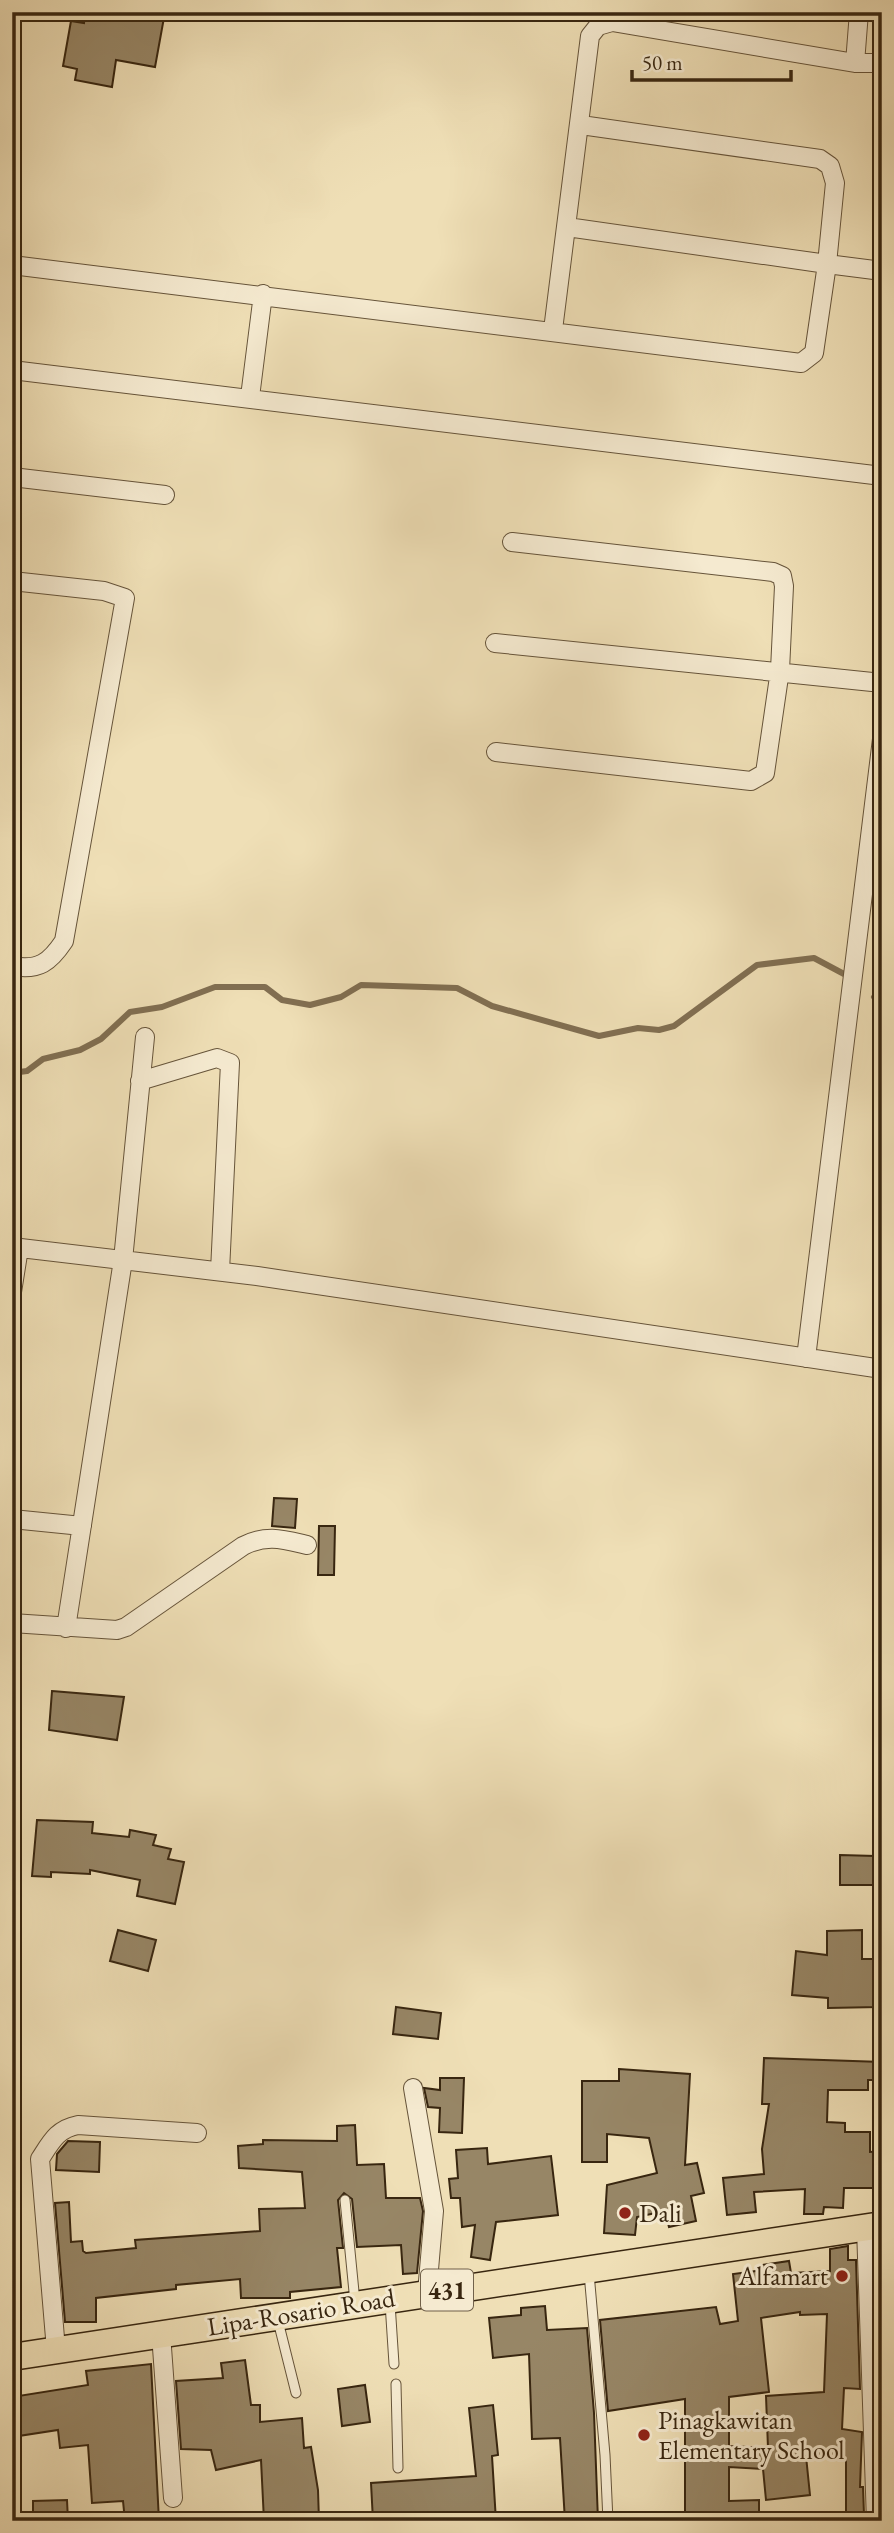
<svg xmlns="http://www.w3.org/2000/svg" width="894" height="2533" font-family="'EB Garamond',serif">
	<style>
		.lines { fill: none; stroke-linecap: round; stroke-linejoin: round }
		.stream { stroke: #816f52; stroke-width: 6 }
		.building { fill: #978666; stroke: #382610; stroke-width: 2; fill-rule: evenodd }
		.lane-casing { stroke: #66543a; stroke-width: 11 }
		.street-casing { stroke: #66543a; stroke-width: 20 }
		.primary-casing { stroke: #382610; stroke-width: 29 }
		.lane { stroke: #f5ead0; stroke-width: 9 }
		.street { stroke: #f5ead0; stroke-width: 18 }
		.primary { stroke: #efdfb6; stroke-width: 26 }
		.poi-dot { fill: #8f2418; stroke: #f5ead0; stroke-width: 2.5 }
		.labels { text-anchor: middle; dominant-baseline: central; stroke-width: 6; stroke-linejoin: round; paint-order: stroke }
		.shield { fill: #f5ead0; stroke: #71614a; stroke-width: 2 }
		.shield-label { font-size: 24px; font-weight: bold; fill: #382610 }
		.poi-label { font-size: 26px; fill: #382610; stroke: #f5ead0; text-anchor: start }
		.street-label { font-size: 26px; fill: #382610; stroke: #f5ead0 }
	</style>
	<rect width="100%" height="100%" fill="#efdfb6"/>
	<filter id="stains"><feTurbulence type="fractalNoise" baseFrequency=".00286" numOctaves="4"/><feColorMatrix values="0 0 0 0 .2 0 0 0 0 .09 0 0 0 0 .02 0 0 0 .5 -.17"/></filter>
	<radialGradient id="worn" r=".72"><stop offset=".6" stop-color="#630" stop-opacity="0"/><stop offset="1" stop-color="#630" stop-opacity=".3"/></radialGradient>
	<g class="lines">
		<!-- stream -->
		<path class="stream" d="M874,997L882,1005
			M12,1073L27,1071L43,1059L80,1050L101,1039L130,1012L162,1007L215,987H265L282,1000L310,1005L341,997L361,985L457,988L492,1006L599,1036L638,1028L659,1030L674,1026L757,965L814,958L844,974"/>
	</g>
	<!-- building -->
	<path class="building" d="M85,12H165L155,67L116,60L112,87L75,80L77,69L63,66L71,21L84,23Z
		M274,1498L297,1499L295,1528L272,1526Z
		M319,1526H335L334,1575H318Z
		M52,1691L124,1697L117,1740L49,1730Z
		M37,1820L93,1822L92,1833L129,1837L130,1830L156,1835L153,1845L171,1849L168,1859L184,1862L175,1904L137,1896L140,1880L90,1870V1874L51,1872V1877L32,1876Z
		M840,1855L875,1856L874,1885H840Z
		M118,1930L156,1940L148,1971L110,1961Z
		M862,1930V1959H877L878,2007L828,2008V1998L792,1995L796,1951L827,1955V1931Z
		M396,2007L441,2013L438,2039L393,2034Z
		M764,2058L882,2062V2080H868V2090H828L827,2122L845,2123V2132H870V2152L882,2151V2188H844L843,2208L824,2207L823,2214H804L805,2189L754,2192L756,2212L727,2215L723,2178L764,2174L762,2149L769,2104H762Z
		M619,2069L690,2074L685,2165L697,2163L704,2193L691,2196L696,2221L669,2227L665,2211L637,2217L635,2235L604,2233L607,2185L657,2173L649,2138L607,2134V2162H582V2081H619Z
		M440,2078H464L462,2133L439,2132L440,2108L428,2107L424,2088L440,2090Z
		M355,2125L357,2165L384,2164L386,2198H420L423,2211L417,2273L403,2274L401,2245L357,2247L352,2199L344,2193L338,2200L343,2248H337L341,2287L290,2292V2298H241L240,2279L176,2285V2289L96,2298V2322H65L55,2203L69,2202L71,2242L82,2241L83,2251L86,2253L136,2248L135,2240L260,2231L259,2209L305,2208L302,2172L239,2168L238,2146L263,2144V2140L337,2141V2126Z
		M68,2141L100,2142L99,2172L56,2170L57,2154Z
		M487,2148L488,2164L551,2156L558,2215L496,2222L490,2260L471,2257L475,2225L462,2227L460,2198H451L449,2179L458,2178L456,2150Z
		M848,2246V2260H856L860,2389L844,2388L842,2429L862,2432L860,2487H863L864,2515H846V2459L806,2456L810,2495L766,2500L763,2469L729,2467V2501L759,2500V2521H685V2399L608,2411L600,2320L716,2307L720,2324L738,2321L733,2274L763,2270L762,2265L789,2261L791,2273L830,2271V2249ZM800,2312V2315L827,2314L824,2392L766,2396L768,2448L729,2446V2397L769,2392L761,2318Z
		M878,2260H882V2356Z
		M545,2306L547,2330L587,2328L594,2413L598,2521H565L560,2438L532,2439L529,2354L493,2358L489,2318L521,2315V2308Z
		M245,2360L251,2405H260V2422L302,2418L304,2448L311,2447L318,2490L319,2521H264L261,2460L216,2470L211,2450L181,2449L176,2381L223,2378L221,2363Z
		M151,2364L159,2521H125L123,2501L92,2503L88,2445L60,2448L58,2430L12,2437V2397L88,2385L86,2371Z
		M365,2385L370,2422L342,2426L338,2389Z
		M493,2405L498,2455L492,2456L496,2521H373L371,2483L476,2476L469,2408Z
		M67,2500L68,2521H33V2501Z"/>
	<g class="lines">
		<defs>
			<path id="lane" d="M345,2200L355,2302
				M589,2273L605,2455L608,2521
				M390,2303L394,2364
				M278,2321L296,2393
				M396,2384L398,2468"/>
			<path id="street" d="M855,63L859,12
				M567,227L827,264L835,183L830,166L820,159L581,125
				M12,265L801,363L814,353L827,264L882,271
				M553,330L590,36L598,26L612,22L855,63H882
				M12,370L882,476
				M250,397L263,294
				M12,477L165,495
				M12,581L104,591L125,598L64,941C50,962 39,971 12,966
				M495,643L882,683
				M496,752L751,781L765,773L780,670L784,586L782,576L773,572L512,542
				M140,1081L217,1058L230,1063L220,1271
				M12,1247L257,1276L882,1369
				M12,1292L19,1248
				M806,1358L882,739
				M12,1519L82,1526
				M12,1623L117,1630L126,1627L243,1546C267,1534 282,1539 307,1545
				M66,1628L123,1260L145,1037
				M413,2088L434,2211L427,2293
				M866,2228L876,2521
				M161,2334L173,2498
				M56,2350L40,2159C51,2142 57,2129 78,2125L197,2133"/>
			<path id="primary" d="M12,2357L882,2225"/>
		</defs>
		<!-- lane casing -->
		<use href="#lane" class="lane-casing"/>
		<!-- street casing -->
		<use href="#street" class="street-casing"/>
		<!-- primary casing -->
		<use href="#primary" class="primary-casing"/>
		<!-- lane -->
		<use href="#lane" class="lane"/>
		<!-- street -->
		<use href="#street" class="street"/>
		<!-- primary -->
		<use href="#primary" class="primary"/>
	</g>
	<!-- markers -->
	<g class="poi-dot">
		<circle cx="625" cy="2213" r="7"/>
		<circle cx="842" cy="2276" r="7"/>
		<circle cx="644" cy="2435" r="7"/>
	</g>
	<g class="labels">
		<!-- shield labels -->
		<rect class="shield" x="421" y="2269.5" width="52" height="41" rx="5"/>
		<g class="shield-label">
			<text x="447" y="2290">431</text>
		</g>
		<!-- poi labels -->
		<g class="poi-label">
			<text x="639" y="2213">Dali</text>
			<text x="828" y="2276" text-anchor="end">Alfamart</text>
			<text x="658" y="2420">Pinagkawitan<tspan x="658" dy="30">Elementary School</tspan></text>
		</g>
		<!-- street labels -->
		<g class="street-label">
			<text transform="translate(301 2312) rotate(-9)">Lipa-Rosario Road</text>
		</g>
	</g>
	<!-- margin -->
	<rect width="894" height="2533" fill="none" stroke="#efdfb6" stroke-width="42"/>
	<rect x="14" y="14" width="866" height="2505" fill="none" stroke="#382610" stroke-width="3.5"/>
	<rect x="21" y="21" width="852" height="2491" fill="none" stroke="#382610" stroke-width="2"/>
	<!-- scale -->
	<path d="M632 70v10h159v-10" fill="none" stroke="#382610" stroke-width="3.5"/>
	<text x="642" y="70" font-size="21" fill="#382610" stroke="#f5ead0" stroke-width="5" paint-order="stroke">50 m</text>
	<rect width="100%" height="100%" filter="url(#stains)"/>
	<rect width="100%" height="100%" fill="url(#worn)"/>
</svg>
